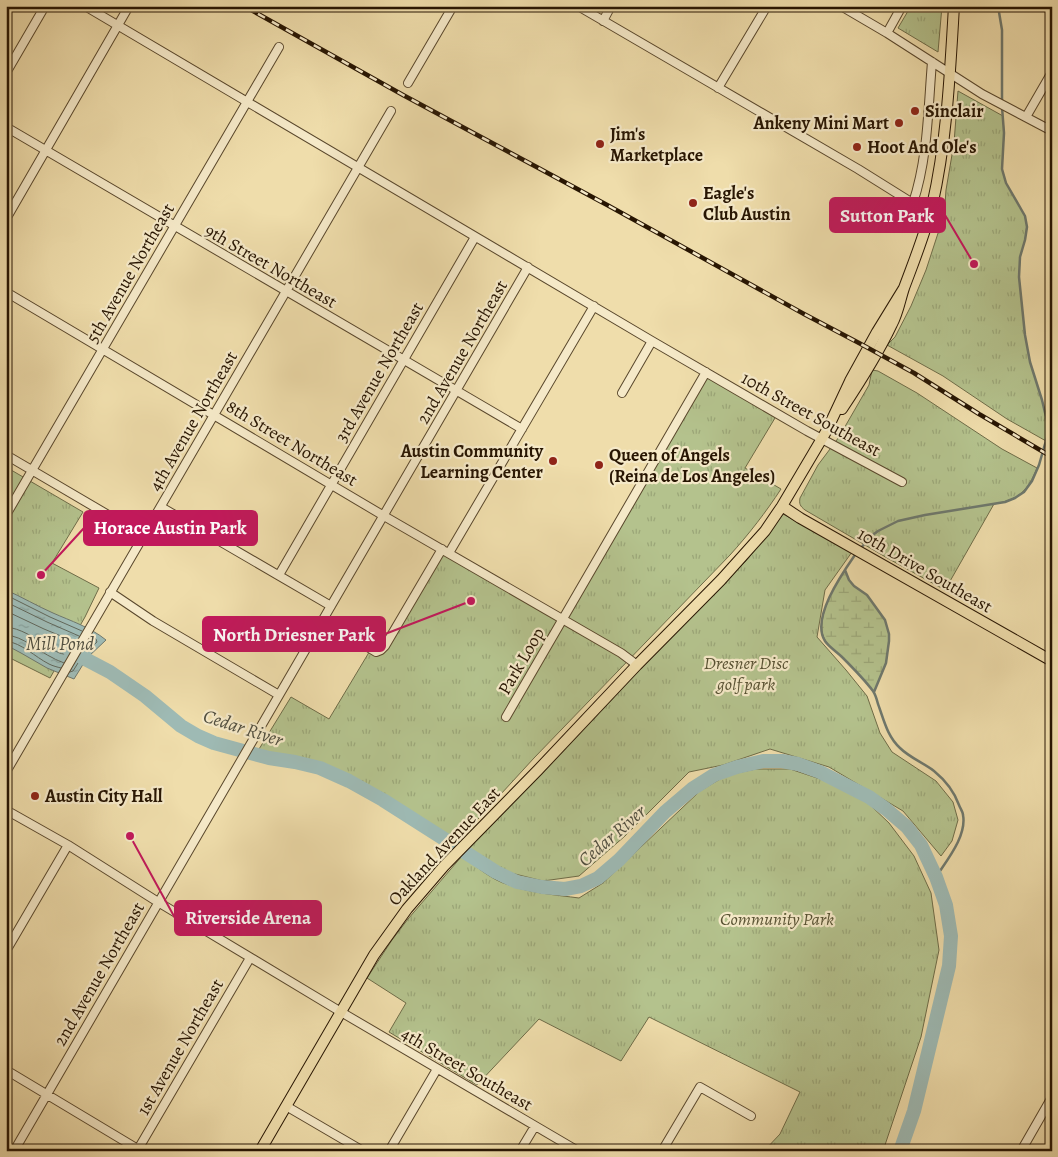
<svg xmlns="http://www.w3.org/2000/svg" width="1058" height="1157" font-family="Alegreya,serif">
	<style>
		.wetland { fill: url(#wetland-marsh); stroke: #6e6c48 }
		.park { fill: url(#park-tufts); stroke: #6e6c48 }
		.water { fill: url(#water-ripples); stroke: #6e786d }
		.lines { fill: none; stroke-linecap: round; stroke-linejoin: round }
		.shore { stroke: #62685b; stroke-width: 1 }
		.stream { stroke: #6e786d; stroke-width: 2.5 }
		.river { stroke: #9ebab4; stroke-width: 14 }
		.minor-casing { stroke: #59472c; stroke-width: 10 }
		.major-casing { stroke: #271502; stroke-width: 12 }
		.minor { stroke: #f5e9c8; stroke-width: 8 }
		.major { stroke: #efddab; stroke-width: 10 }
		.rail-casing { stroke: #271502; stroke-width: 4.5 }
		.rail { stroke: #f5e9c8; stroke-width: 2.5; stroke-dasharray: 8; stroke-linecap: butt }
		.poi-dot { fill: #8f2418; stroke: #f5e9c8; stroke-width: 2 }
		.labels { text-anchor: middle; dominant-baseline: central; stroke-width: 4.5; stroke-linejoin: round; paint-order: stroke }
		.poi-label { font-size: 18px; font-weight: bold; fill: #271502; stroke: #f5e9c8; text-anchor: start }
		.street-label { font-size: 18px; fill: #271502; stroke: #f5e9c8 }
		.park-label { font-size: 18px; font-style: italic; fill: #585233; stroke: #f5e9c8 }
		.water-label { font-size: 19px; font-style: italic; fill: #514f40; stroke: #f5e9c8 }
		.leader { fill: none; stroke: #c2185b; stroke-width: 2 }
		.callout-dot { fill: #c2185b; stroke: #f5e9c8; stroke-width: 2 }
		.callout { fill: #c2185b; stroke: #c2185b; stroke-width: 2 }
		.callout-label { font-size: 19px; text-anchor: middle; font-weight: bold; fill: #fff }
	</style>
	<defs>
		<pattern id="wetland-marsh" width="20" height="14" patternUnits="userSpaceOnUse" patternTransform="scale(1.25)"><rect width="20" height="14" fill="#b4c28d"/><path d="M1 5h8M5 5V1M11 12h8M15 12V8" fill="none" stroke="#9ba678"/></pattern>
		<pattern id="park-tufts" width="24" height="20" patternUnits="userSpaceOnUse" patternTransform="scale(1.25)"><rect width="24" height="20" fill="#b4c28d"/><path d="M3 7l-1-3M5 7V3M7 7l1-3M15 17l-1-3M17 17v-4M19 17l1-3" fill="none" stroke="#9ba678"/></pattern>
		<pattern id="water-ripples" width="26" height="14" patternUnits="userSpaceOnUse" patternTransform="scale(1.25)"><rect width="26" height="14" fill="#9ebab4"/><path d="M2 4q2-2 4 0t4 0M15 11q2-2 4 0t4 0" fill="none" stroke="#889f99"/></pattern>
	</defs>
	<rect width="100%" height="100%" fill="#efddab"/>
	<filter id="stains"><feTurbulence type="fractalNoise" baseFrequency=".004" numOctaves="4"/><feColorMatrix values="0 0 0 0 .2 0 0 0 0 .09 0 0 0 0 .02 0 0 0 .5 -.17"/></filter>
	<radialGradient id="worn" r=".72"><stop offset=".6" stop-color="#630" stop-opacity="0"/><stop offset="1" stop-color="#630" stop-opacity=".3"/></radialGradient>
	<!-- wetland -->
	<path class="wetland" d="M845,570L849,580L854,586L867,595L885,620L889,634V641L886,663L874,692C864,681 855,670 845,660C838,653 828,647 824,638C815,619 835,585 845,570Z"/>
	<!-- park -->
	<path class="park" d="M911,6H942L938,52L898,28Z
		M958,91L1003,116L1004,133L1002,169L1006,183L1025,216L1027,227L1025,240L1020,257L1019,277L1025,335L1030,362L1042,400L1047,420V437L1046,441L1007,419L943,376L887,345L895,337L911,306L926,270L942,221L945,204L946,190L954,143Z
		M872,370L878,371L917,393L1002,449L1037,468C1028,491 1018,500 994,504L945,590L889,559L805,510C800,506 799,504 800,498L818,465L839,437L869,385Z
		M706,372L778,413L745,468L781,489C766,512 749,534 730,555L534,758L479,818L451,844C411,818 366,784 320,768C300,761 277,760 256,754L291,697L329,719L371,649L381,650L442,549L562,619Z
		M6,467L83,512L52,563L99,588L85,617L50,678L6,656Z
		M783,514L852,552L825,590L817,637L846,670L867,696L880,733L892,752L936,781L953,802L958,820L952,841L941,856L903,811L829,767L770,749L723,765L689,772L625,836L579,876L543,881L507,872L467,849L641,667L746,561Z
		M756,769H790L829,782L868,803L889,823L914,856L931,893L939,950L921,1037L883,1151H764L780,1134L800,1092L649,1017L621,1061L539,1019L477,1085L389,1032L406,1003L367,978L392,940L408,919L462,856C476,866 491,880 509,885C530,893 557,895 579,898L603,883L700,791L727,775Z"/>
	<!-- water -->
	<path class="water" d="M6,590C22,597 37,606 53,613C71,621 90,627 106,640L87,658L74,679L47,668L21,653L6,645Z"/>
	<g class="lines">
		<!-- shore -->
		<path class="shore" d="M6,595L50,617L82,631
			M6,602L47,622L79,636
			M6,611L44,629L73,641L74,644L67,654C59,655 53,649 46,645C35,638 20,628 6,627
			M6,635C23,636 38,651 53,658C56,660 60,661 64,663
			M6,641C22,643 35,657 49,664C53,666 57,667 61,668
			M70,672L73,671L83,655L97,642L96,639L91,636"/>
		<!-- stream -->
		<path class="stream" d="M998,6L1002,30V102
			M861,548L870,537L878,531L898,521L925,515L1005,502L1015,498L1024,492L1032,481L1039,465L1047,437V421L1042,400L1030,362L1025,335L1019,277L1020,257L1025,240L1027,227L1025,216L1006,183L1002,169L1004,133L1002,107
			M857,552C844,571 810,618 825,641C829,647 837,652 842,657C852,667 864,679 873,691C875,694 877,700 878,704C884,720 887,736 900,748C910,758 924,763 934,771C945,780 954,791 959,805C960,808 963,812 963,815C967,836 947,860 936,877
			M845,570L849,580L854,586L867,595L885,620L889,634V641L886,663L874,692"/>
		<!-- river -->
		<path class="river" d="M70,651L110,672L145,696L181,726L198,736L214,743L269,758L295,762L320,768L349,781L383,800L496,872L517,882L542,887L565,889L581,886L598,878L619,860L665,812L692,789L714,775L737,767L763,761H782L798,764L820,772L869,797L886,809L907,827L921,845L936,877L946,905L951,936L949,966L914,1111L900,1151"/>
		<defs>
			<path id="minor" d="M85,6L652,341L807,431L902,482
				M578,6L858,169L930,214
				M841,6L887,33L982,94L1052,131
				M603,21L611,6
				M887,33L902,6
				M6,73L45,6
				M408,83L453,6
				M718,88L767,6
				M1026,117L1052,72
				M6,127L522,429
				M913,203C928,158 928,109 932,62
				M6,219L129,6
				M6,292L384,516L621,653L637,665
				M622,393L652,341
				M6,455L144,536
				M161,507L331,606
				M6,515L279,47
				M449,553L594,306
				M279,575L475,237
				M110,592L153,621L279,695
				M323,620L376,652L381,650L385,646L442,549
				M506,717L706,372
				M6,772L391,111
				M6,810L68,845L158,902L341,1012L578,1151
				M6,951L68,845
				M6,1070L141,1151
				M286,1106L363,1151
				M14,1151L528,267
				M137,1151L250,958
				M389,1151L437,1069
				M520,1151L535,1126
				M662,1151L700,1087L751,1116
				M1021,1151L1052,1097"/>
			<path id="major" d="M842,409C860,382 878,354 892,324C898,313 900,300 904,288C914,261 925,234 932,206C947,141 950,73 954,6
				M782,506L800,518L1052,661
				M260,1151L374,955L407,909L444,866L538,770L637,665L721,580L765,531L782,506L827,430L850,381L877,332L904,288"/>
		</defs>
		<!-- minor casing -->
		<use href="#minor" class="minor-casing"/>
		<!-- major casing -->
		<use href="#major" class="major-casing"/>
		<!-- minor -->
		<use href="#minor" class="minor"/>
		<!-- major -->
		<use href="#major" class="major"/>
		<defs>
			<path id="rail" d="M244,6L403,95L609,206L804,314L859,343L914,373L979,414L1052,457"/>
		</defs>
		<!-- rail casing -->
		<use href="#rail" class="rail-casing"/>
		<!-- rail -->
		<use href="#rail" class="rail"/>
	</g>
	<!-- markers -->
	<g class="poi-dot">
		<circle cx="915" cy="111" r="5"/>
		<circle cx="899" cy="123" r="5"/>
		<circle cx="600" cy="144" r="5"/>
		<circle cx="857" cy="147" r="5"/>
		<circle cx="693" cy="203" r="5"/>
		<circle cx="553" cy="461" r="5"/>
		<circle cx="599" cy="465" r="5"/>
		<circle cx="35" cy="796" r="5"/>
	</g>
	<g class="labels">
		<!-- poi labels -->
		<g class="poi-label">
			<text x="925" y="111">Sinclair</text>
			<text x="889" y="123" text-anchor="end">Ankeny Mini Mart</text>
			<text x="610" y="134">Jim's<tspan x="610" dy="21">Marketplace</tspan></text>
			<text x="867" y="147">Hoot And Ole's</text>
			<text x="703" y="193">Eagle's<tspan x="703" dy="21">Club Austin</tspan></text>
			<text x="543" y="451" text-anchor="end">Austin Community<tspan x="543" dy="21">Learning Center</tspan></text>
			<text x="609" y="455">Queen of Angels<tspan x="609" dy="21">(Reina de Los Angeles)</tspan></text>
			<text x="45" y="796">Austin City Hall</text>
		</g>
		<!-- street labels -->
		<g class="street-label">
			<text transform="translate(271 266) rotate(30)">9th Street Northeast</text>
			<text transform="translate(130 273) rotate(-60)">5th Avenue Northeast</text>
			<text transform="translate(462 352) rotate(-60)">2nd Avenue Northeast</text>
			<text transform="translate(379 372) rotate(-60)">3rd Avenue Northeast</text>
			<text transform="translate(811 414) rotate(29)">10th Street Southeast</text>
			<text transform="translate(193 421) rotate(-60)">4th Avenue Northeast</text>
			<text transform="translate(292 443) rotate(31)">8th Street Northeast</text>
			<text transform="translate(925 570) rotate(30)">10th Drive Southeast</text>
			<text transform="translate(521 661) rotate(-60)">Park Loop</text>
			<text transform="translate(444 846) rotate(-47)">Oakland Avenue East</text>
			<text transform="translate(99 974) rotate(-60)">2nd Avenue Northeast</text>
			<text transform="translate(180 1047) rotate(-60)">1st Avenue Northeast</text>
			<text transform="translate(467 1069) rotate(30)">4th Street Southeast</text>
		</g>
		<!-- park labels -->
		<g class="park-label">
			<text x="746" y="663">Dresner Disc<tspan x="746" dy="21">golf park</tspan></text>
			<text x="777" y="919">Community Park</text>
		</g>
		<!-- water labels -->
		<g class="water-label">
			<text x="60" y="644">Mill Pond</text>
			<text transform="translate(243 728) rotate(18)">Cedar River</text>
			<text transform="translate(612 836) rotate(-41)">Cedar River</text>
		</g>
	</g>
	<!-- callouts -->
	<path class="leader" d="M974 264L945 215M41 575L84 528M471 601L385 634M130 836L175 918"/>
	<g class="callout-dot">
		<circle cx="974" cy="264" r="5"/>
		<circle cx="41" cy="575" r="5"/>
		<circle cx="471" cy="601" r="5"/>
		<circle cx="130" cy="836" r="5"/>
	</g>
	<g class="callout">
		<rect x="830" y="198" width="115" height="34" rx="5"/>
		<rect x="84" y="511" width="173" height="34" rx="5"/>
		<rect x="203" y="617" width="182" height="34" rx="5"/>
		<rect x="175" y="901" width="146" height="34" rx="5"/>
	</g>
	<g class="callout-label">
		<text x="887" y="222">Sutton Park</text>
		<text x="170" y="534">Horace Austin Park</text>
		<text x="294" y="641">North Driesner Park</text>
		<text x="248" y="924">Riverside Arena</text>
	</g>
	<!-- margin -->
	<rect width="1058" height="1157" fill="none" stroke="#efddab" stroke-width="25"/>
	<rect x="8" y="8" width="1043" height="1142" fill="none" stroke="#271502" stroke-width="2.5"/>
	<rect x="12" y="12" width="1033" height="1132" fill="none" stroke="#271502"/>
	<rect width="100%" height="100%" filter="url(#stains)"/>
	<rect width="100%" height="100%" fill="url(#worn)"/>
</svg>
